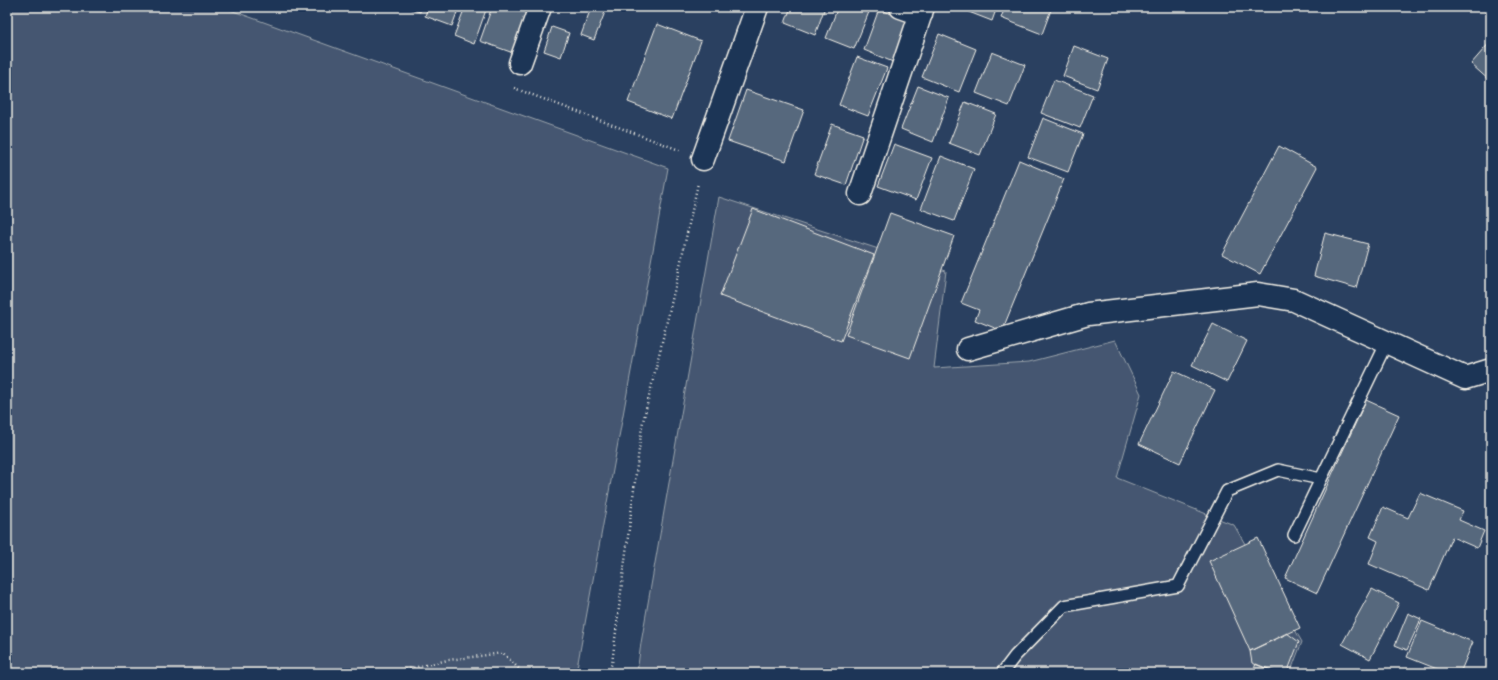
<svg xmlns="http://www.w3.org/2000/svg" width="1498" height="680" font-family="'Balsamiq Sans',sans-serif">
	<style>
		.green { fill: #445771; stroke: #9ca4ac }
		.building { fill: #56677d; stroke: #f4f1e8 }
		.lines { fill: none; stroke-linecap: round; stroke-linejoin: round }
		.lane-casing { stroke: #f4f1e8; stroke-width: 14 }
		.street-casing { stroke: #f4f1e8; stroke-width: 25 }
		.path { stroke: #f4f1e8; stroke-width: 2.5; stroke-dasharray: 1 3; stroke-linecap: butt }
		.lane { stroke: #1d3557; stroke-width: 11 }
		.street { stroke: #1d3557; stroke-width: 22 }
	</style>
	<rect width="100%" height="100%" fill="#2a4060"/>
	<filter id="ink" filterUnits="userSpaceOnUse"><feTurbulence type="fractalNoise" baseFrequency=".025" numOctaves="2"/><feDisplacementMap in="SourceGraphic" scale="8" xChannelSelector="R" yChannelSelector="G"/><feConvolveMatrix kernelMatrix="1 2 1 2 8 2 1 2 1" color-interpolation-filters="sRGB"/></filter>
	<g filter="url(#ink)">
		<!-- green -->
		<path class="green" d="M7,7H222L668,168L576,673H7Z
			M719,197L946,271L934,368L1029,362L1115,340L1141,394L1117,478L1234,525L1302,642L1290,673H637L641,643Z"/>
		<!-- building -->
		<path class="building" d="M405,7H422L420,12Z
			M428,7H459L452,26L425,16Z
			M465,7H487L474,44L454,36Z
			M492,7H533L516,54L480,41Z
			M587,7H607L594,40L581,35L591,8Z
			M791,7H825L815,35L785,23Z
			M838,7H871L854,49L826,38Z
			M956,7H997L992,21Z
			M1005,7H1052L1042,34L1001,18Z
			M879,9L909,21L893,62L864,50Z
			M657,24L701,41L672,119L628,102Z
			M552,27L569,33L561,57L544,51Z
			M939,34L976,49L959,92L922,77Z
			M1491,41V82L1471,64Z
			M1074,46L1108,59L1097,89L1063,76Z
			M992,52L1025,65L1009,106L976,93Z
			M857,57L887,68L868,116L839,105Z
			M1054,80L1093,95L1080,128L1041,113Z
			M918,86L949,98L933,142L901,129Z
			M746,90L804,110L786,161L728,141Z
			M965,102L996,114L980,155L949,143Z
			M1043,118L1083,134L1068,172L1028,157Z
			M832,124L863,135L846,185L814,174Z
			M894,144L932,158L916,200L878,186Z
			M1279,146L1317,167L1260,274L1222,254Z
			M941,156L974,169L954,221L921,209Z
			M1019,160L1064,179L1002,331L975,320L979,310L961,303Z
			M753,209L874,255L841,341L720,296Z
			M890,213L954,236L910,358L846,335Z
			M1325,233L1368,244L1356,288L1314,276Z
			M1213,324L1247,341L1227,382L1192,365Z
			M1174,371L1215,390L1180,463L1139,444Z
			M1366,400L1399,415L1317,593L1285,578Z
			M1420,493L1463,511L1459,520L1484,531L1477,548L1452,537L1429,590L1369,564L1378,541L1370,537L1383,507L1408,518Z
			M1258,538L1300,628L1250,651L1209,561Z
			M1372,589L1399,603L1370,659L1342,644Z
			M1408,613L1421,619L1407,650L1395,645Z
			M1422,621L1473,642L1460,673H1447L1407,657Z
			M1287,633L1299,642L1287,673H1278L1252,663L1250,651Z
			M1256,664L1278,673H1252Z"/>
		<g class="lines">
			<defs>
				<path id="lane" d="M1294,535L1387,342
					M1002,673L1015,656L1064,606L1178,586L1227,491L1278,470L1321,479"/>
				<path id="street" d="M901,7L921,14
					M520,63L540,7
					M703,159L757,7
					M860,194L923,7
					M968,349L1088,314L1258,294L1294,300L1465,378L1491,370"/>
			</defs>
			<!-- lane casing -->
			<use href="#lane" class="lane-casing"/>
			<!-- street casing -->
			<use href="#street" class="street-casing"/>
			<!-- path -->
			<path class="path" d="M514,88L682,151
				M390,673L448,660L503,653L523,673
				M608,673L612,663L642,426L677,279L698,183"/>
			<!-- lane -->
			<use href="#lane" class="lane"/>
			<!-- street -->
			<use href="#street" class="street"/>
		</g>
	</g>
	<!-- margin -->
	<rect width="1498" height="680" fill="none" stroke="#1d3557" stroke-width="24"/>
	<rect x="12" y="12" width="1474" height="656" fill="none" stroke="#f4f1e8" stroke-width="1.5" filter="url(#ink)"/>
</svg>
